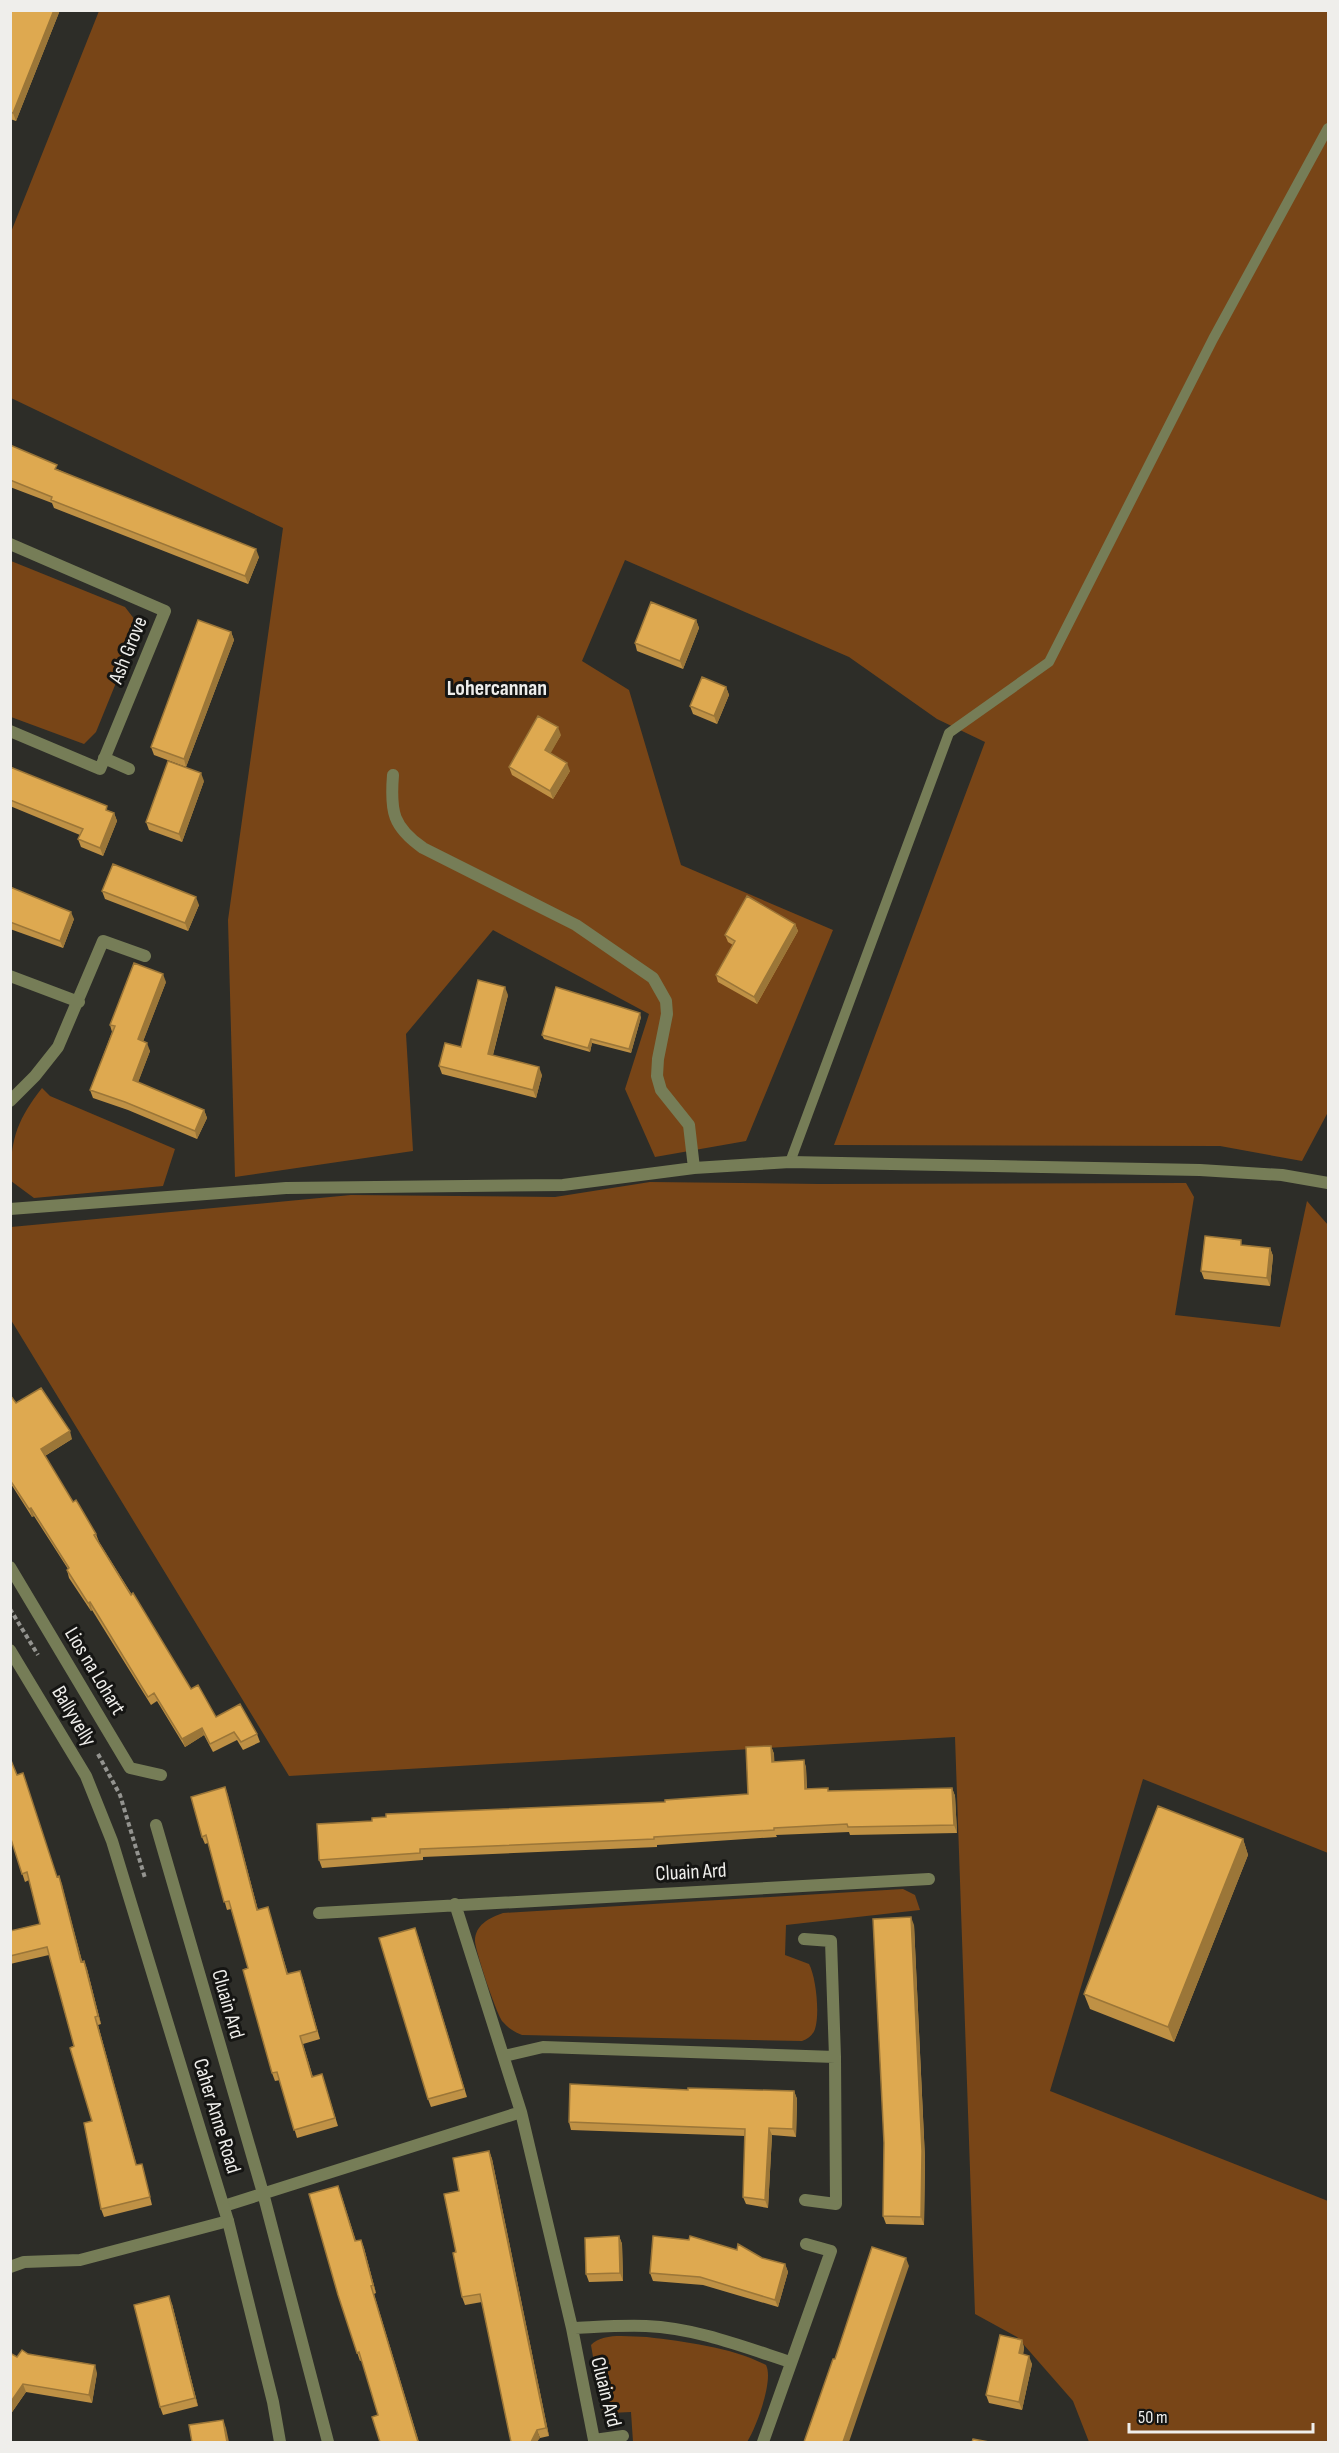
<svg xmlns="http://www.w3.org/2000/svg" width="1339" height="2453" font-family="'Sofia Sans Condensed',sans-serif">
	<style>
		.green { fill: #784517 }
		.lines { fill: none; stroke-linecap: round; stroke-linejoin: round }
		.path { stroke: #949490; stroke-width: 4; stroke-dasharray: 4.5 3; stroke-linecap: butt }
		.service { stroke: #767d57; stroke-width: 10 }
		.minor { stroke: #767d57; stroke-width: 12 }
		.tertiary { stroke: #767d57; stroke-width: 12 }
		.wall { fill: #bf9145 }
		.shaded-wall { fill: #9b7638 }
		.building { fill: #dea950; stroke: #9b7638; stroke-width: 1.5 }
		.labels { text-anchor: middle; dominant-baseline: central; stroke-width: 6; stroke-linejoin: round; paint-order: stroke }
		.street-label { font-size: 21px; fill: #efeeeb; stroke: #151513 }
		.neighbourhood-label { font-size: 22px; font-weight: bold; fill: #efeeeb; stroke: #151513 }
	</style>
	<rect width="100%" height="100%" fill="#2d2d28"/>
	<!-- green -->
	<path class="green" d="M99,11H1328V1112L1302,1161L1220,1146L834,1145L985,742L937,719L849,657L625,560L582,661L629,690L681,865L833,930L746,1141L655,1157L625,1089L649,1014L493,930L406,1034L413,1151L235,1177L228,920L283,528L11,398V232Z
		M11,561L125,607L135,620V636L96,732L84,744L11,717Z
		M42,1088L50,1096L175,1149L163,1186L34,1198L11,1181C10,1140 17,1120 42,1088Z
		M650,1182L819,1184L1186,1183L1194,1197L1175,1315L1280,1327L1307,1201L1328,1225V1853L1143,1779L1050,2091L1328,2201V2442H1089L1073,2401L1017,2337L975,2314L955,1737L289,1776L11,1320V1227L351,1195L555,1197Z
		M903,1889L915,1895L920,1910L786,1925L785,1955L809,1964C816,1977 820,2014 815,2029C813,2035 808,2039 802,2041L522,2035C514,2032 508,2028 503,2022C497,2016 475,1950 475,1941C475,1925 489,1918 503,1913Z
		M647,2337C686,2342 731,2347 766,2365C774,2380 756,2428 747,2442H633L631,2412L610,2413L602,2410L591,2345C603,2332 630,2337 647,2337Z"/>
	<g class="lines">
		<!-- path -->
		<path class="path" d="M10,1609L38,1655
			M98,1754L120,1795L145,1878"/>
		<!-- service -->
		<path class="service" d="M790,1162L949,733L1049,662L1213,339L1328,128"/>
		<!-- minor -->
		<path class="minor" d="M10,544L165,611L100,769L10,731
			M104,758L129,769
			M393,775C390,812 393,827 423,848L576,925L653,978L666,1001L667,1014L658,1059L657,1076L661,1090L689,1125L694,1168
			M10,976L79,1002
			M10,1101L35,1076L58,1047L103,941L145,956
			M10,1209L286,1188L563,1185L694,1168L790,1162L1200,1170L1282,1175L1328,1183
			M10,1567L130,1768L161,1775
			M156,1825L263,2193L328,2442
			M455,1904L521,2112L572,2328L594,2440L623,2436
			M319,1913L929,1879
			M804,1939L831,1941L835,2057L836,2204L805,2200
			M504,2056L543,2047L835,2057
			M224,2206L521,2112
			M10,2267L24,2262L80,2260L228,2221
			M572,2328C596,2327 622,2325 646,2326C696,2328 744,2347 790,2362
			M763,2442L831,2251L806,2244"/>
		<!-- tertiary -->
		<path class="tertiary" d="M10,1650L86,1776L112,1841L228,2221L273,2402L280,2442"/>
	</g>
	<!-- wall -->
	<path class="wall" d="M10,10H60L16,121L10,119Z
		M10,445L59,470L259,557L248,584L54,508L52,503L10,487Z
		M696,620L699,628L683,669L637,651L635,643Z
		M231,632L234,640L186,767L154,755L151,747Z
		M726,687L729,695L717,724L693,714L690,706Z
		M561,735L550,753L570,771L553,799L512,775L509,767Z
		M10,767L114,813L117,821L103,856L81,847L78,839L80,835L10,806Z
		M204,781L182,842L149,830L146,822Z
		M10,887L74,919L63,948L10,929Z
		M102,891L199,905L188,931L105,899Z
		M795,924L798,931L757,1004L718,982L716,975L733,945L728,942L725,935Z
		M166,982L143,1041L150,1051L138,1082L204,1110L207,1118L197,1139L128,1110L93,1098L90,1090L112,1032L110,1025Z
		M508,995L493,1055L542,1075L536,1098L442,1074L439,1066L461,1047Z
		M641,1017L631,1053L592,1043L590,1052L544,1039L542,1035Z
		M1243,1245L1270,1248L1273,1256L1270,1286L1204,1279L1201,1271Z
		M10,1395L16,1403L72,1439L45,1456L73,1502L96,1534L99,1542L191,1689L216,1717L257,1734L260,1742L243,1750L237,1740L213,1752L204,1735L185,1747L157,1701L151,1705L92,1610L91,1611L69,1578L67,1570L68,1569L34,1516L32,1517L11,1484Z
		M771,1746L774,1754V1762L804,1760L806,1768L807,1789L829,1791L952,1788L955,1796L957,1833L850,1835L849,1832L776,1835L777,1837L657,1845V1847L423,1857V1860L322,1868L319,1860L372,1821L665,1802L748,1794Z
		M225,1787L258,1910L268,1907L288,1974L300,1971L303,1979L320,2039L303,2044L313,2077L322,2074L338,2126L297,2138L280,2080L275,2081L272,2073L248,1968L231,1909L227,1910L208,1843L205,1844L202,1837Z
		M10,1836L57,1877L59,1876L82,1961H84L87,1969L101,2024L98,2025L136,2165L142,2164L144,2172L152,2205L104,2217L101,2209L92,2121L74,2046L49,1955L10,1964V1931L40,1924L29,1880L25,1882Z
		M1243,1839L1248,1855L1174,2042L1090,2009L1084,1994Z
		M914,1925L925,2159L924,2225L886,2224L883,2216L884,2143Z
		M418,1936L467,2097L431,2107L428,2099Z
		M688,2090L794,2091L797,2099L796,2137L772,2135L768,2208L746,2204L743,2197L745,2136L571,2130L569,2122Z
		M489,2151L492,2159L549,2436L540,2438L482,2302L465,2305L462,2297L456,2252L459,2191Z
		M341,2194L356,2241L361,2240L364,2248L376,2293L374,2294L419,2442H380L378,2415L362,2360L360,2361L338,2295Z
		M619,2236L622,2244L623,2281L589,2282L586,2274Z
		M762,2258L785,2264L788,2272L778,2307L703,2285L653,2281L650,2273Z
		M172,2304L198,2406L163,2415L160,2407Z
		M1022,2340L1024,2348L1023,2354L1032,2364L1022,2410L989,2403L986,2395Z
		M10,2353L17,2357L28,2354L97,2373L92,2403L26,2392L10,2415Z"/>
	<!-- shaded-wall -->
	<path class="shaded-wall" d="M54,10H60L16,121L13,113Z
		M256,549L259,557L248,584L245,576Z
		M696,620L699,628L683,669L680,661Z
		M231,632L234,640L186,767L184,759Z
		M726,687L729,695L717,724L714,716Z
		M558,727L561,735L548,758L545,750Z
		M567,763L570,771L553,799L550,791Z
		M201,773L204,781L182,842L179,834Z
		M114,813L117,821L103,856L100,848Z
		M196,897L199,905L188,931L185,923Z
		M71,912L74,919L63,948L60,941Z
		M795,924L798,931L757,1004L754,997Z
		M163,974L166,982L141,1047L138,1039Z
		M505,987L508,995L491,1062L488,1054Z
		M640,1013L641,1017L631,1053L629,1049Z
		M591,1039L592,1043L590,1052L588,1048Z
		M147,1043L150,1051L136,1088L133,1080Z
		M539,1067L542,1075L536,1098L533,1090Z
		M204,1110L207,1118L197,1139L195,1131Z
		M1270,1248L1273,1256L1270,1286L1267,1278Z
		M70,1431L72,1439L43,1457L41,1449Z
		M31,1508L34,1516L32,1517L29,1509Z
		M90,1602L92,1610L91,1611L88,1603Z
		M202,1728L204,1735L185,1747L182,1739Z
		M771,1746L774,1754L775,1770L772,1762Z
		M804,1760L806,1768L807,1797L805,1789Z
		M225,1787L228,1795L260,1918L257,1910Z
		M952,1788L955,1796L957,1833L954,1825Z
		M1243,1839L1248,1855L1174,2042L1168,2027Z
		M59,1876L62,1884L84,1969L81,1962Z
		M911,1917L914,1925L925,2159L924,2225L921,2217Z
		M84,1961L87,1969L101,2024L98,2016Z
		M95,2017L98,2025L139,2173L136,2165Z
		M794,2091L797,2099L796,2137L793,2129Z
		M769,2128L772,2135L768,2208L765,2200Z
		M489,2151L492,2159L549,2436L546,2428Z
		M619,2236L622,2244L623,2281L620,2273Z
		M361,2240L364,2248L376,2293L373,2285Z
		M906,2258L909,2266L849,2442H843Z
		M785,2264L788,2272L778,2307L775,2300Z
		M169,2296L172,2304L198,2406L195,2398Z
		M1022,2340L1024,2348L1022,2361L1019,2353Z
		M1029,2356L1032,2364L1022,2410L1019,2402Z
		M95,2365L97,2373L92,2403L89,2395Z
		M23,2384L26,2392L10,2415V2403Z
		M223,2420L226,2428L229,2442H227Z
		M537,2430L540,2438L537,2442H531Z"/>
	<!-- building -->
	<path class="building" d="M10,10H54L13,113L10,112Z
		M10,445L57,465L55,469L256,549L245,576L51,500L52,497L10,480Z
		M651,602L696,620L680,661L635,643Z
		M198,620L231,632L184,759L151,747Z
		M702,677L726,687L714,716L690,706Z
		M538,716L558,727L545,750L567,763L550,791L509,767Z
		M168,761L201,773L179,834L146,822Z
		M10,767L107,806L106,810L114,813L100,848L78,839L83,829L10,800Z
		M113,864L196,897L185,923L102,891Z
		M10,887L71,912L60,941L10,922Z
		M747,896L795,924L754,997L716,975L735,941L725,935Z
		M134,963L163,974L138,1039L147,1043L133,1080L204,1110L195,1131L125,1102L90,1090L115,1026L110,1025Z
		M478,980L505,987L488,1054L539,1067L533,1090L439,1066L445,1043L461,1047Z
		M556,987L640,1013L629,1049L591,1039L588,1048L542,1035Z
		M1205,1236L1241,1240V1245L1270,1248L1267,1278L1201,1271Z
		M41,1388L70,1431L41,1449L73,1502L76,1500L79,1505L96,1534L94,1535L131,1595L133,1593L191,1689L198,1685L216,1717L240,1704L257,1734L241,1742L234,1732L210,1744L202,1728L182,1739L154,1693L148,1697L90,1602L88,1603L67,1570L69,1568L31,1508L29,1509L10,1480V1395L16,1403Z
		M771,1746L772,1762L804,1760L805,1789L828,1788V1791L952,1788L954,1825L848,1827L847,1824L774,1828V1830L654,1837V1839L420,1849V1853L319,1860L317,1824L372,1821V1818L386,1817V1814L665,1802V1800L748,1794L746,1747Z
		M10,1758L17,1775L23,1773L57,1877L59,1876L81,1962L84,1961L98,2016L95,2017L136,2165L142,2164L150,2197L101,2209L84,2123L92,2121L70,2048L74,2046L47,1947L10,1956V1931L40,1924L27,1872L22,1874L10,1836Z
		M225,1787L257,1910L268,1907L287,1974L300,1971L317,2031L300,2036L312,2077L322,2074L335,2118L294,2130L277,2072L272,2073L243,1970L248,1968L229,1901L224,1902L206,1835L202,1837L191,1797Z
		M1158,1806L1243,1839L1168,2027L1084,1994Z
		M911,1917L922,2151L921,2217L883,2216L884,2143L873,1919Z
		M415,1928L464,2089L428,2099L379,1938Z
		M570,2084L688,2090V2088L794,2091L793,2129L769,2128L765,2200L743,2197L745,2129L569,2122Z
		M489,2151L546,2428L537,2430L531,2442H511L480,2294L462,2297L453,2253L456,2252L444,2194L459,2191L453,2158Z
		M338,2186L355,2241L361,2240L373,2285L371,2286L418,2442H380L372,2417L378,2415L359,2352L357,2353L338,2295L309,2194Z
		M619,2236L620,2273L586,2274L585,2238Z
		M653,2236L689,2240L690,2236L737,2250L738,2244L762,2258L785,2264L775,2300L700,2277L650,2273Z
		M872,2247L906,2258L843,2442H804L833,2359H835Z
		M169,2296L195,2398L160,2407L134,2305Z
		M1000,2335L1022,2340L1019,2353L1029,2356L1019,2402L986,2395Z
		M22,2350L28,2354L95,2365L89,2395L23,2384L10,2403V2353L17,2357Z
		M223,2420L227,2442H191H192L189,2425Z
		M973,2439L989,2442H972Z"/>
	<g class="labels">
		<!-- street labels -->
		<g class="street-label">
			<text transform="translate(128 650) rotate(-68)">Ash Grove</text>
			<text transform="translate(95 1671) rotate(59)">Lios na Lohart</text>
			<text transform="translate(74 1716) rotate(59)">Ballyvelly</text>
			<text transform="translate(691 1872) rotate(-3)">Cluain Ard</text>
			<text transform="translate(228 2004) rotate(74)">Cluain Ard</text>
			<text transform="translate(217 2116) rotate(73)">Caher Anne Road</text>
			<text transform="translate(606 2392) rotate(76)">Cluain Ard</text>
		</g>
		<!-- neighbourhood labels -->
		<g class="neighbourhood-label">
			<text x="497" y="688">Lohercannan</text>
		</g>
	</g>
	<!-- border -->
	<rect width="1339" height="2453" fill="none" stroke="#efeeeb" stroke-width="24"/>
	<!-- scale -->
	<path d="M1129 2423v9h184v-9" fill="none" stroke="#efeeeb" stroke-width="3"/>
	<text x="1138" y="2423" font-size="18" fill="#efeeeb" stroke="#151513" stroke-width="4.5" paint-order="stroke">50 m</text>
</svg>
